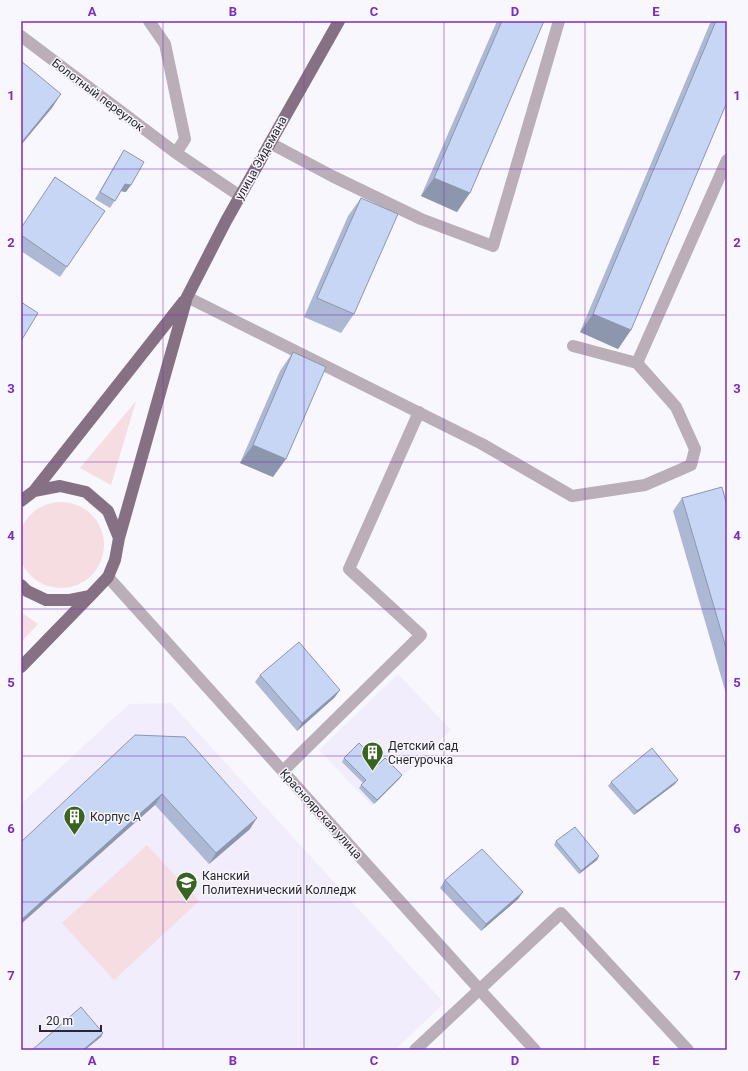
<svg xmlns="http://www.w3.org/2000/svg" width="748" height="1071" font-family="Roboto,sans-serif">
	<style>
		.built { fill: #f1edfc }
		.green { fill: #f5dde2 }
		.lines { fill: none; stroke-linecap: round; stroke-linejoin: round }
		.minor { stroke: #baaeb8; stroke-width: 12 }
		.major { stroke: #867083; stroke-width: 12 }
		.wall { fill: #acb8d4 }
		.shaded-wall { fill: #8c96ac }
		.building { fill: #c8d6f6; stroke: #8c96ac }
		.grid { fill: none; stroke: #7b2cbf; stroke-width: 1; stroke-opacity: 0.55 }
		.labels { text-anchor: middle; dominant-baseline: central; stroke-width: 3; stroke-linejoin: round; paint-order: stroke }
		.street-label { font-size: 12px; fill: #292631; stroke: #f8f7fd }
		.poi-label { font-size: 12px; fill: #292631; stroke: #f8f7fd; text-anchor: start }
		.neatline { fill: none; stroke: #7b2cbf; stroke-width: 1.5 }
		.grid-label { font-size: 13px; text-anchor: middle; font-weight: bold; fill: #7b2cbf }
	</style>
	<rect width="100%" height="100%" fill="#f8f7fd"/>
	<!-- built -->
	<path class="built" d="M398,674L451,730L372,806L319,750Z
		M171,703L444,1003L395,1050H21V804L129,704Z"/>
	<!-- green -->
	<path class="green" d="M136,401L111,485L80,468Z
		M18 545a43 43 0 1 1 86 0a43 43 0 1 1-86 0Z
		M21,612L38,624L21,642Z
		M147,845L199,901L114,980L62,923Z"/>
	<g class="lines">
		<!-- minor -->
		<path class="minor" d="M149,21L165,44L185,139L176,153
			M21,36L176,153L240,196
			M270,143L332,176L421,219L493,246L559,21
			M187,297L482,444L572,496L645,485L691,465L695,449L676,407L637,363L573,346
			M637,363L727,160
			M108,577L479,989L535,1050
			M283,771L421,635L349,569L419,412
			M415,1050L561,913L688,1050"/>
		<!-- major -->
		<path class="major" d="M34,491L184,301
			M21,501L34,491L60,486L86,492L108,511L119,538
			M21,585L27,591L46,600H70L90,596L108,577L115,560L119,538L187,297L226,221L339,21
			M21,667L90,596"/>
	</g>
	<!-- wall -->
	<path class="wall" d="M497,21H544L457,212L421,196Z
		M711,21H727L631,330L618,349L580,332Z
		M124,150L126,192L121,191L110,208L95,199L119,158Z
		M361,198L354,314L341,333L304,317L348,216Z
		M105,211L60,277L21,251V228Z
		M293,352L273,477L240,463L280,371Z
		M682,498L727,506V697L673,511Z
		M260,675L335,697L297,731L255,682Z
		M135,735L250,829L209,864L155,805Z
		M344,758L379,764L400,778L374,804L359,788L363,783L342,762Z
		M611,782L675,784L634,815L608,786Z
		M556,841L599,856L597,860L579,874L554,845Z
		M445,880L523,892L518,899L481,931L440,888Z"/>
	<!-- shaded-wall -->
	<path class="shaded-wall" d="M61,94L52,108L21,145V143Z
		M434,178L470,193L457,212L421,196Z
		M125,184L131,185L126,192L120,191Z
		M593,314L631,330L618,349L580,332Z
		M253,445L286,459L273,477L240,463Z
		M340,690L335,697L297,731L302,723Z
		M402,775L400,778L374,804L377,800Z
		M678,780L675,784L634,815L637,811Z
		M162,794L155,805L21,924V920Z
		M257,818L250,829L209,864L216,853Z
		M599,856L597,860L579,874L581,871Z
		M523,892L518,899L481,931L486,924Z
		M103,1033L101,1037L85,1050H83Z"/>
	<!-- building -->
	<path class="building" d="M502,21H544L470,193L434,178Z
		M716,21H727V102L631,330L593,314Z
		M21,61L61,94L21,143Z
		M124,150L144,162L131,185L125,184L115,201L100,192Z
		M55,177L105,211L67,267L21,235V228Z
		M361,198L398,214L354,314L317,298Z
		M21,302L38,313L21,341Z
		M293,352L326,367L286,459L253,445Z
		M722,487L727,506V651L682,498Z
		M299,642L340,690L302,723L260,675Z
		M135,735L185,737L257,818L216,853L162,794L21,920V842Z
		M359,743L379,764L385,758L402,775L377,800L361,785L366,780L344,758Z
		M652,748L678,780L637,811L611,782Z
		M575,827L599,856L581,871L556,841Z
		M482,849L523,892L486,924L445,880Z
		M81,1007L103,1033L83,1050H32Z"/>
	<!-- grid -->
	<path class="grid" d="M163,21V1050M304,21V1050M444,21V1050M585,21V1050M21,169H727M21,315H727M21,462H727M21,609H727M21,756H727M21,902H727"/>
	<!-- icons -->
	<defs>
		<symbol id="building-pin" viewBox="-11 -11 22 30"><path d="M0 17L-7.5 6A9.5 9.5 0 1 1 7.5 6Z" fill="#386320" stroke="#f8f7fd"/><path d="M-4-6H4V6H1V3H-1V6H-4ZM-2.5-4.3h1.7v1.8h-1.7ZM.8-4.3h1.7v1.8H.8ZM-2.5-1h1.7V.8h-1.7ZM.8-1h1.7V.8H.8Z" fill="#fff"/></symbol>
		<symbol id="university-pin" viewBox="-11 -11 22 30"><path d="M0 17L-7.5 6A9.5 9.5 0 1 1 7.5 6Z" fill="#386320" stroke="#f8f7fd"/><path d="M0-5L7-2L0 1L-7-2ZM-4 1L0 2.5L4 1V4Q0 6-4 4Z" fill="#fff"/></symbol>
	</defs>
	<g fill-rule="evenodd">
		<use href="#building-pin" x="360" y="740" width="25" height="34"/>
		<use href="#building-pin" x="62" y="804" width="25" height="34"/>
		<use href="#university-pin" x="174" y="870" width="25" height="34"/>
	</g>
	<g class="labels">
		<!-- street labels -->
		<g class="street-label">
			<text transform="translate(98 95) rotate(37)">Болотный переулок</text>
			<text transform="translate(261 158) rotate(-61)">улица Эйдемана</text>
			<text transform="translate(321 814) rotate(48)">Красноярская улица</text>
		</g>
		<!-- poi labels -->
		<g class="poi-label">
			<text x="388" y="746">Детский сад<tspan x="388" dy="14">Снегурочка</tspan></text>
			<text x="90" y="817">Корпус А</text>
			<text x="202" y="876">Канский<tspan x="202" dy="14">Политехнический Колледж</tspan></text>
		</g>
	</g>
	<!-- border -->
	<rect width="748" height="1071" fill="none" stroke="#f8f7fd" stroke-width="44"/>
	<!-- scale -->
	<path d="M40 1025v6h61v-6" fill="none" stroke="#292631" stroke-width="2"/>
	<text x="46" y="1025" font-size="12" fill="#292631" stroke="#f8f7fd" stroke-width="3" paint-order="stroke">20 m</text>
	<rect x="22" y="22" width="704" height="1027" class="neatline"/>
	<g class="grid-label">
		<text x="92" y="16">A</text>
		<text x="233" y="16">B</text>
		<text x="374" y="16">C</text>
		<text x="515" y="16">D</text>
		<text x="656" y="16">E</text>
		<text x="11" y="100">1</text>
		<text x="737" y="100">1</text>
		<text x="11" y="247">2</text>
		<text x="737" y="247">2</text>
		<text x="11" y="393">3</text>
		<text x="737" y="393">3</text>
		<text x="11" y="540">4</text>
		<text x="737" y="540">4</text>
		<text x="11" y="687">5</text>
		<text x="737" y="687">5</text>
		<text x="11" y="833">6</text>
		<text x="737" y="833">6</text>
		<text x="11" y="980">7</text>
		<text x="737" y="980">7</text>
		<text x="92" y="1065">A</text>
		<text x="233" y="1065">B</text>
		<text x="374" y="1065">C</text>
		<text x="515" y="1065">D</text>
		<text x="656" y="1065">E</text>
	</g>
</svg>
